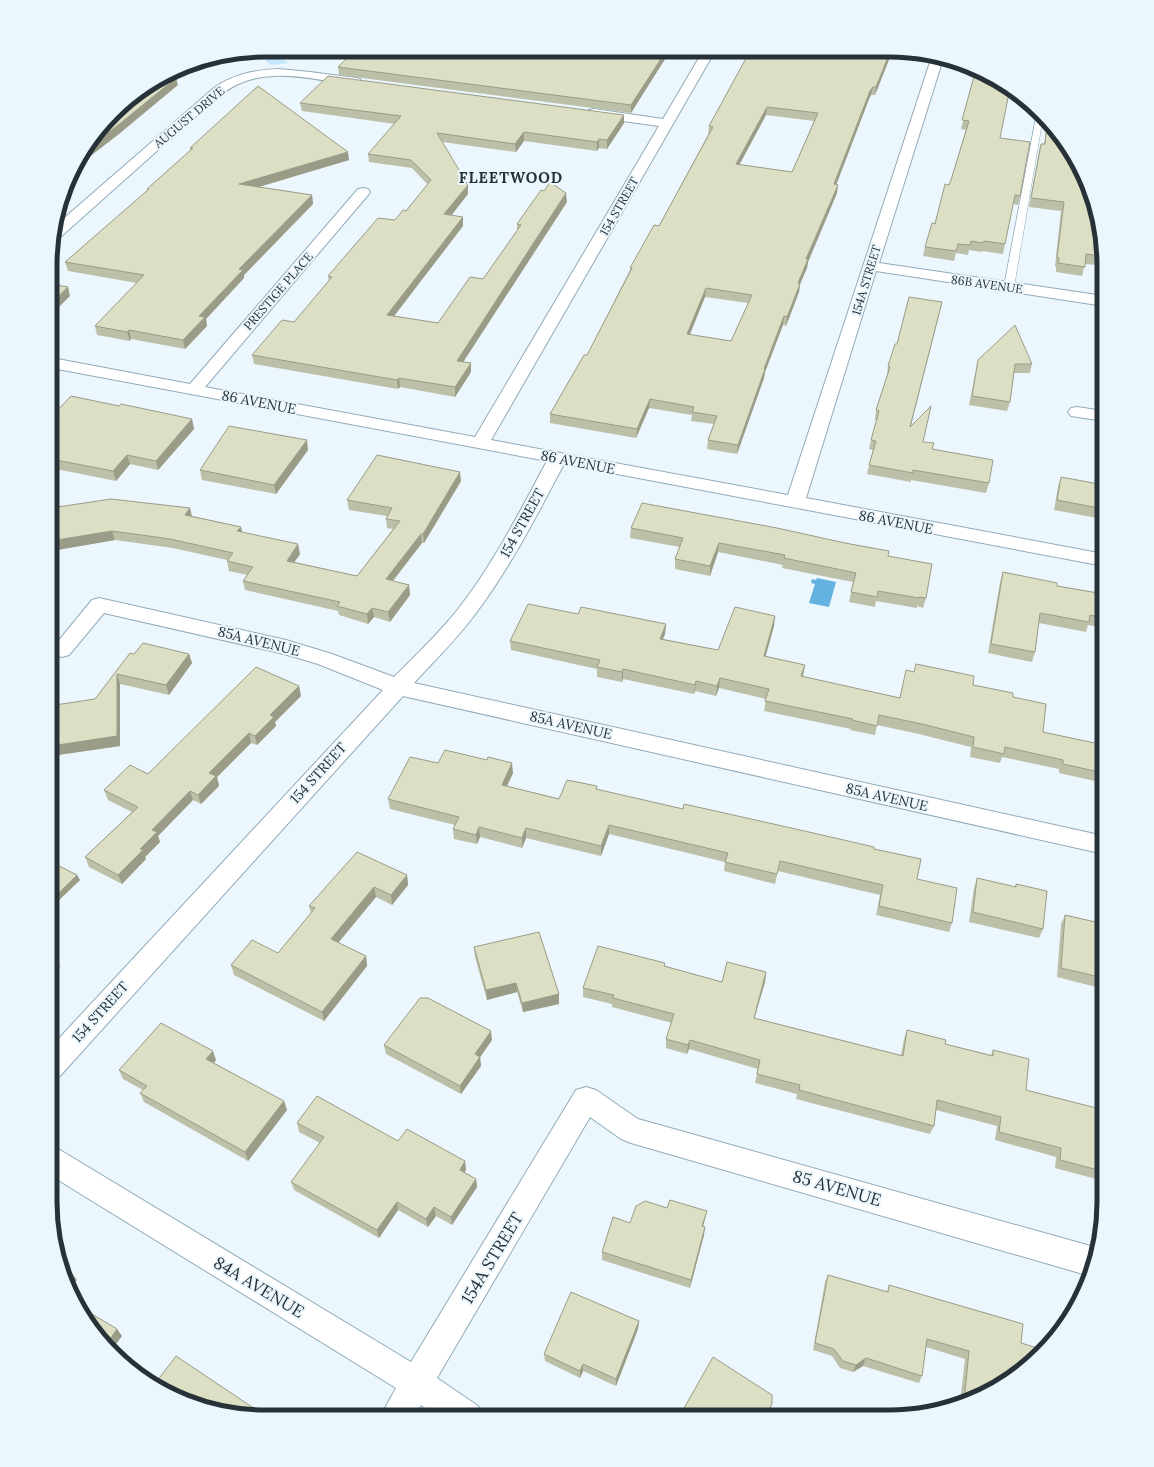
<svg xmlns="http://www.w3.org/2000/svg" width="1154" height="1467" font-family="Lora,serif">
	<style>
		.green { fill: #c4e6fb }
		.water { fill: #64b2e0 }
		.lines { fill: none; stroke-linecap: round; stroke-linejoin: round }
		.service-casing { stroke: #91abbb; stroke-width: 1 }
		.minor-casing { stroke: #91abbb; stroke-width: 2 }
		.service { fill: #fff; fill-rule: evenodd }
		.minor { fill: #fff; fill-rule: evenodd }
		.wall { fill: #bdc0a8; fill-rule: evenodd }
		.shaded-wall { fill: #9a9c88 }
		.building { fill: #dcdfc3; stroke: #9a9c88; fill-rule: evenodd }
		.labels { text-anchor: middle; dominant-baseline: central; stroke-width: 4; stroke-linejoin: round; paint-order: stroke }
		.far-street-label { font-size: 12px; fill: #273238; stroke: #ebf6fd }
		.street-label { font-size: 14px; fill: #273238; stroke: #ebf6fd }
		.far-district-label { font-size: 15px; font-weight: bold; letter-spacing: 1px; fill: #273238; stroke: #ebf6fd }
		.near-street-label { font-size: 17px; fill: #273238; stroke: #ebf6fd }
		.rim { fill: none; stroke: #273238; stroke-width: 5 }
	</style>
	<rect width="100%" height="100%" fill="#ebf6fd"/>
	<!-- green -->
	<path class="green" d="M265,50H271L288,63L271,65L255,52Z"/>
	<!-- water -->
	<path class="water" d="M817,578L836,582L829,607L809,603L815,584L811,583L812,579L816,580Z"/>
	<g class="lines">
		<defs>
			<path id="service" d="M1037,112L1043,117L1014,287L1009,290L1004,287Z"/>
			<path id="minor" d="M703,51H715L491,440L788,495L932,56L943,59L879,263L1104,296V306L876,271L806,498L1104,554V566L564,464C536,517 509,570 473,617C455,641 434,661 414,683L1104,836V854L403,696L60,1076L50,1079V1048L383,690L318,664L284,654L104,613L69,655L62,657L55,655L52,650L55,645L92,600L99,598L286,640L332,654L394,677C416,655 439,633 459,608C494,563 520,511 547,461L52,368V358L190,384L358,189L363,188L368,189L370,192L368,195L205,387L475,437L659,126L594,117L589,116L588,113L589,110L594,109L663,119Z
				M279,69L310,72L356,78L360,79L362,82L360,85L356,86C319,80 272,67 236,85C228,89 221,95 213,101L57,240L52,241L55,226L214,88C233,74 255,70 279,69Z
				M1077,407L1104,411V421L1071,416L1068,412L1071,408Z
				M586,1087L596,1090L638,1119L1094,1247L1097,1249L1090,1276L631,1143L621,1139L590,1117L437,1378L478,1406L483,1417H438L421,1405L414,1417H380L396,1388L50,1175V1146L60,1150L411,1362L576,1090Z"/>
		</defs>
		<!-- service casing -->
		<use href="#service" class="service-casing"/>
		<!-- minor casing -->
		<use href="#minor" class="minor-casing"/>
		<!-- service -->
		<use href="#service" class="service"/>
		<!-- minor -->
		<use href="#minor" class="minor"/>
	</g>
	<!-- wall -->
	<path class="wall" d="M297,50L670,51L631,113L339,75L338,67L349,56L298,58Z
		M892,52L875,95H871L869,99L836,185L837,193L808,262L807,268L800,284L799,292L786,326L783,325L765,372L764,378L737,454L707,449L708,440L714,424L691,421L692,415L649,408L636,438L550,423V414L587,355L630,270V268L659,226L708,135L709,126ZM766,115L814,121L792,172L739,165ZM705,297L748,303L731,341L690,335Z
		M976,69L1020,196L1018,205L1013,204L1003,254L982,251L981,252L969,250L968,255L956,253L954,261L923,256L925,247L951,180L966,130L961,129Z
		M300,103L624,115V123L607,149L599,148L597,151L524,141L516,152L442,142L468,185V194L451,216L463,217V226L394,316L438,323L483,279L517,231V224L567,202L463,362L471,372L455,397L400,387L398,389L254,364L252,355L294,322L329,282L328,276L406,211L428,185L412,168L369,162L368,154L395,124L302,111Z
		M1050,123L1075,158L1101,256L1099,265L1085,264L1082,276L1056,272V267L1055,266L1061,211L1029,207L1039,152L1041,144H1044L1046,133H1049Z
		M190,148L349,160L259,187L312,195L313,204L244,275V278L206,319L207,326L185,349L131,339L130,341L97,335L95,326L137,283L68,271L65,262L148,190L147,189L190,151Z
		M942,302L910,427L923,442L932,449L989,483L986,493L911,480V482L867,474L869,465L873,450L869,449L871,440L877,420H875L876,410L887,376L888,366L897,344Z
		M978,360L1032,364L1030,373H1014L1010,402L1007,411L969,405Z
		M52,416L192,419L194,429L158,470L130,464L116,481L51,468Z
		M308,450L276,494L202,480L200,470Z
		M1061,477L1104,485V514L1102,519L1054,510L1058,487Z
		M461,481L424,543H422L393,581L409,585L410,595L390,622L374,617L368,624L339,615L338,611L245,590L243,581L247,575L229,571L227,561V560L173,548L115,540L51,551V508H190L192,516L241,527L242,533L300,554L294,562L357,576L393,529L387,528L386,519L387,516L349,510L347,500Z
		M631,528L888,556L926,598L923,608L917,606V608L876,601L875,607L849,602L853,582L782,568L783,565L718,552L710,576L675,569V559L680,547L630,538Z
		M1003,572L1057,586L1104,594V628L1088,625L1086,632L1039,623L1035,652L1032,662L988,653L1000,582Z
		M578,614L666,624L665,634L663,639L718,650L774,626L765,656L805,665L803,677L900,698L973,685L1013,697L1043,732L1104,745V783L1059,773V769L1002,757L1000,763L970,757L971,747L919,734L877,725L875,735L850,730L851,729L764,711L766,699L719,688L716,696L695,691L694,694L623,679L622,682L597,677V669L511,650L510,641Z
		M134,654H189L192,663L169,695L120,684V746L51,756V714H55L95,699Z
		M299,686L301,696L275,722L276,726L257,745L251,743L217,777L219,786L201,804L193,800L158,836L160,842L145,857L146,859L122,884L89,867L85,857L132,812L108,800L104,790L148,774Z
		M487,760L513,773L507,786L559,799L597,786V790L683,809L874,849L917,879L952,923L949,932L876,915L880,895L778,871L775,884L724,871L725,862L609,834L601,856L526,838L522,848L480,837L477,844L454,839L453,829L455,825L390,809L388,799L438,763Z
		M51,862L77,875L80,880L57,902L51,899Z
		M407,875L408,885L392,905L376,897L338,943L366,956L367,966L324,1021L234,975L231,965L278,953L311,913L309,906Z
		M977,878L1015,887L1016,884L1043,929L1039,938L969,922L974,888Z
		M1104,905V989L1057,977L1061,924L1065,915L1102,923L1103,907Z
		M474,947L559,1004L523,1012L517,992L487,1000L475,957Z
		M664,966L722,982L766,972L765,982L754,1018L901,1055L904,1039L907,1030L945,1044L991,1055L993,1050L1026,1090L1104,1110V1178L1098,1176L1096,1179L1055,1168L1056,1157L995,1140L997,1126L936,1110L934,1126L930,1134L796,1099L797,1094L755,1083L758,1069L689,1049L687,1054L666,1048V1039L672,1023L612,1007V1004L583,997V988Z
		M492,1040L480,1057L481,1066L461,1094L386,1054L384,1045Z
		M216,1060L214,1063L284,1101L287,1110L248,1161L144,1102L140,1093L143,1090L123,1079L119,1070Z
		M297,1123L465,1161L466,1170L464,1172L476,1179L477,1187L452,1225L436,1216L428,1227L398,1210L379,1238L294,1190L291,1182L320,1143L299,1132Z
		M667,1208L705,1219L703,1226L704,1235L690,1288L602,1260V1252L630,1223Z
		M828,1275L887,1292L889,1285L1023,1324L996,1388L960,1403L965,1359L926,1347L922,1376L919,1383L863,1366L853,1372L840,1368L832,1356L813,1350L825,1282Z
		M639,1321L638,1329L616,1386L583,1371L580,1378L545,1361L544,1354Z"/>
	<!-- shaded-wall -->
	<path class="shaded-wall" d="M666,51H670L631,113V105Z
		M890,52H892L875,95L876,87Z
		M176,78L178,85L119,134L75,168L79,158L83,152Z
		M873,87L871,95L869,99L833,193L834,184L870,91Z
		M767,107L766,115L735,173L736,164Z
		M624,115V123L607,149V140Z
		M524,132V141L516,152L515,144Z
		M599,139V148L597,151V142Z
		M348,152L349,160L241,192L239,184Z
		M468,185V194L445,223L444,214Z
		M838,185L837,193L808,262L807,268L800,284L799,292L786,326L787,317L806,259Z
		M566,193L567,202L458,370L457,361Z
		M312,195L313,204L244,275V278L206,319L207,326L185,349L183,340L199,316L239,269Z
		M463,217V226L388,324L387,315Z
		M68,287L70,296L52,314V302Z
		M706,288L705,297L686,343L687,334Z
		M942,302L940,311L908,437L910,427Z
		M784,316L783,325L765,372L764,378L737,454L738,445L764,369Z
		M129,330L131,339L130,341L127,332Z
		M471,363V372L455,397V387Z
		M399,378L400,387L398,389L397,380Z
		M650,399L649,408L636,438L637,429Z
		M192,419L194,429L158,470L156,461Z
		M307,440L308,450L276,494L274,485Z
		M127,455L130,464L116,481L113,471Z
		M460,472L461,481L424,543L423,534Z
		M190,508L192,518L185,515Z
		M241,527L243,536L237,531Z
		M112,531L115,540L51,551V541Z
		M421,534L422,543L387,588L386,579Z
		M719,543L718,552L710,576V566Z
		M298,544L300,554L289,570L287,561Z
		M409,585L410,595L390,622L388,612Z
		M372,608L374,617L368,624L367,614Z
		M775,616L774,626L763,666L764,656Z
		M666,624L665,634L659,648L660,639Z
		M189,654L192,663L169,695L166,685Z
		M805,665L803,675L800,686L801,676Z
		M623,669V679L622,682V672Z
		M117,674L120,684V746L51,756V746L117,736Z
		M720,678L719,688L716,696L717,686Z
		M696,681L695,691L694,694L695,685Z
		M299,686L301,696L275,722L276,726L257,745L255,736L270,715Z
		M249,733L251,743L217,777L219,786L201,804L198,795L209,773Z
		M512,763L513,773L503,795L502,785Z
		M190,791L193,800L158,836L160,842L145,857L146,859L122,884L118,875L140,849L152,830Z
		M609,825V834L601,856V846Z
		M479,827L480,837L477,844L476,835Z
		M526,828V838L522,848V838Z
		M77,875L80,880L57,902L55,897Z
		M407,875L408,885L392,905L391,895Z
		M374,887L376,897L333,949L331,939Z
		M366,956L367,966L324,1021L322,1012Z
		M56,957L60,967L50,977V963Z
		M766,972L765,982L752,1027L754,1018Z
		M516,983L517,992L487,1000L486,990Z
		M559,994V1004L523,1012L522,1003Z
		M491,1031L492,1040L476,1063L475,1054Z
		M690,1040L689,1049L687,1054L688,1045Z
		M213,1051L216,1060L210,1068L206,1059Z
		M480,1057L481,1066L461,1094L460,1086Z
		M284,1101L287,1110L248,1161L245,1152Z
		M465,1161L466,1170L461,1178L460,1170Z
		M476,1179L477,1187L452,1225L451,1217Z
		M397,1202L398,1210L379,1238L377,1230Z
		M434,1207L436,1216L428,1227L426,1219Z
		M707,1211L705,1219L701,1234L702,1226Z
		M705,1227L704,1235L690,1288L691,1280Z
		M72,1273L77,1280L70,1288L66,1280Z
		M639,1321L638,1329L616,1386V1379Z
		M117,1329L122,1336L111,1351L106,1345Z
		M866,1358L863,1366L853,1372L856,1365Z
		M583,1364V1371L580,1378V1371Z
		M772,1404L770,1411L767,1417H765Z
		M258,1411L261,1417H255Z"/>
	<!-- building -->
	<path class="building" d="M355,50L666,51L631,105L338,67Z
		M750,51L890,52L876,87H873L870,91L834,184L838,185L806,259H808L798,283L800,284L787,317L784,316L764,369H765L738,445L708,440L717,416L692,412L694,407L650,399L637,429L550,414L584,355H587L632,268H630L654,225L659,226L713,127L709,126ZM767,107L818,113L792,172L736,164ZM706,288L752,295L731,341L687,334Z
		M976,69L1010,88L1000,138L1030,142L1020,196L1015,195L1005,244L984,241L983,243L971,241L970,245L958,244L956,251L925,247L932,223L935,224L945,184L949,185L951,180L969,121L962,120Z
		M328,76L624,115L607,140L599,139L597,142L524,132L515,144L437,133L468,185L444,214L463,217L387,315L438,323L470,277L483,279L521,225L517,224L541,190L544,191L550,182L566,193L457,361L471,363L455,387L399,378L397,380L252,355L282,320L294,322L332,277L328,276L378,218L395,220L403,210L406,211L431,180L411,160L368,154L401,116L300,103Z
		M169,77L176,78L117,126L83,152L123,103Z
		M258,86L348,152L239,184L312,195L239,269L243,270L199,316L205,317L183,340L129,330L127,332L95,326L144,275L65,262L149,189H147L193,148H190Z
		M1051,124L1075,158L1097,209L1102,250L1101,256L1086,254L1085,267L1058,263L1059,258L1057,257L1064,202L1031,198L1041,144H1045L1046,133H1049Z
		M52,284L68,287L52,302Z
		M909,297L942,302L910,427L931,406L923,442L934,443L932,449L993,460L989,483L913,470V473L869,465L876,441L871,440L879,411L876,410L890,367L888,366L895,344H897Z
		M1015,325L1032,364H1015L1010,402L972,396L978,360Z
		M71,396L119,406L121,404L192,419L156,461L127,455L113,471L51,459L52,416Z
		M229,426L307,440L274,485L200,470Z
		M377,455L460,472L423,534H421L386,579L409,585L388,612L372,608L367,614L337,606L340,602L243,581L253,567L227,561L233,553L170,539L112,531L51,541V508L111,499L190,508L185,515L241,527L237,531L298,544L287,561L357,576L400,521L386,519L392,508L347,500Z
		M1061,477L1104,485V509L1057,500Z
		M642,503L777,528L845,543L889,551L888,556L932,564L926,598L919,597V598L878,591L877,597L851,592L856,573L784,558L785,555L719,543L710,566L675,559L683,538L631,528Z
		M1003,572L1057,583V586L1104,594V618L1090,615L1089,622L1040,613L1035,652L991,644Z
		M528,604L578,614L581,607L666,624L660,639L718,650L735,607L775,616L764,656L805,665L801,676L900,698L906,670L914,672L916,664L974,676L973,685L1013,693V697L1046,704L1043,732L1104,745V773L1063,764V760L1005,747L1004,754L973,747L974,737L922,724L879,715L877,726L852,720L853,719L765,701L769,689L720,678L717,686L696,681L695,685L623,669L622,672L597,667L600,660L510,641Z
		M143,643L189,654L166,685L117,674V736L51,746V714H55V705L95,699L130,653L134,654Z
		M256,667L299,686L270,715L274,717L255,736L249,733L209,773L216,776L198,795L190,791L152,830L157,832L140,849L143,850L118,875L85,857L138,807L104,790L130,765L148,774Z
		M445,750L487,760L488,757L512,763L502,785L559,799L567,780L597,786L596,789L683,809L684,804L809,832L874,847V849L921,859L917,879L957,888L952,923L879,906L883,885L780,861L777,874L725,862L728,853L609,825L601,846L526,828L522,838L479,827L476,835L453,829L459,817L388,799L410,757L438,763Z
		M357,852L407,875L391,895L374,887L331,939L366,956L322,1012L231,965L252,940L278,953L315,908L309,906Z
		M51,862L77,875L55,897L51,895Z
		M977,878L1016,887V884L1047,891L1043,929L973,912Z
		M1065,915L1104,924V978L1061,968Z
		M539,932L559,994L522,1003L516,983L486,990L474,947Z
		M598,946L665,963L664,966L722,982L727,962L766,972L754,1018L903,1056L907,1030L946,1040L945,1044L993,1056V1050L1029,1059L1026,1090L1104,1110V1168H1102V1171L1060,1160L1061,1148L999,1132L1001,1117L937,1100L934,1126L799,1090L800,1085L757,1074L760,1060L690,1040L688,1045L666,1039L674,1014L613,998L614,995L583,988Z
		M50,955L56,957L50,963Z
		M420,998H428L491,1031L475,1054L480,1057L460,1086L384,1045Z
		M161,1023L213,1051L206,1059L284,1101L245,1152L140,1093L147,1086L119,1070Z
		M317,1096L398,1141L407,1129L465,1161L460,1170L476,1179L451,1217L434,1207L426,1219L397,1202L377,1230L291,1182L324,1137L297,1123Z
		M670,1200L707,1211L702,1226L705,1227L691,1280L602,1252L613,1217L630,1223L636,1206L645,1201L667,1208Z
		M61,1266L72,1273L66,1280Z
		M828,1275L888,1292L889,1285L1023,1324L1021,1343L1044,1350L1041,1354L996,1388L964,1402L969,1351L927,1339L922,1376L866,1358L856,1365L843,1361L834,1349L815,1343Z
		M571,1292L639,1321L616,1379L583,1364L580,1371L544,1354Z
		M77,1305L117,1329L106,1345L79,1309Z
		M176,1356L258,1411L255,1417H251L196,1406L154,1385Z
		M713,1357L772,1395V1404L765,1417H679Z"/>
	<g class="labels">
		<!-- far-street labels -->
		<g class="far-street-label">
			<text transform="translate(189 117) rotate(-40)">AUGUST DRIVE</text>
			<text transform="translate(619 206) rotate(-60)">154 STREET</text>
			<text transform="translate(866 280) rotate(-73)">154A STREET</text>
			<text transform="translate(987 284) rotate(8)">86B AVENUE</text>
			<text transform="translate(278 291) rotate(-49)">PRESTIGE PLACE</text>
		</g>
		<!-- street labels -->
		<g class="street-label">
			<text transform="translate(259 402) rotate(11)">86 AVENUE</text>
			<text transform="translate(578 462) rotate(11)">86 AVENUE</text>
			<text transform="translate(896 522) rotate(11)">86 AVENUE</text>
			<text transform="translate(522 523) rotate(-61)">154 STREET</text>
			<text transform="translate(259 641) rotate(14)">85A AVENUE</text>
			<text transform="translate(571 725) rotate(13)">85A AVENUE</text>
			<text transform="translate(318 773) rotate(-48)">154 STREET</text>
			<text transform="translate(887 797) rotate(13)">85A AVENUE</text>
			<text transform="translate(100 1012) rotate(-48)">154 STREET</text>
		</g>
		<!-- far-district labels -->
		<g class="far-district-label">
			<text x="511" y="177">FLEETWOOD</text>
		</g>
		<!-- near-street labels -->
		<g class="near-street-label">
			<text transform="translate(837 1188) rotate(16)">85 AVENUE</text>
			<text transform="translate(492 1258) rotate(-59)">154A STREET</text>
			<text transform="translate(259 1287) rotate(31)">84A AVENUE</text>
		</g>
	</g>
	<!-- crop -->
	<path d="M0 0H1154V1467H0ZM265 57H889A208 208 0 0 1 1097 265V1202A208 208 0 0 1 889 1410H265A208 208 0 0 1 57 1202V265A208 208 0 0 1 265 57Z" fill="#ebf6fd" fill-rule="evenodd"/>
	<path class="rim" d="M265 57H889A208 208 0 0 1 1097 265V1202A208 208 0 0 1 889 1410H265A208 208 0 0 1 57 1202V265A208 208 0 0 1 265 57Z"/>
</svg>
